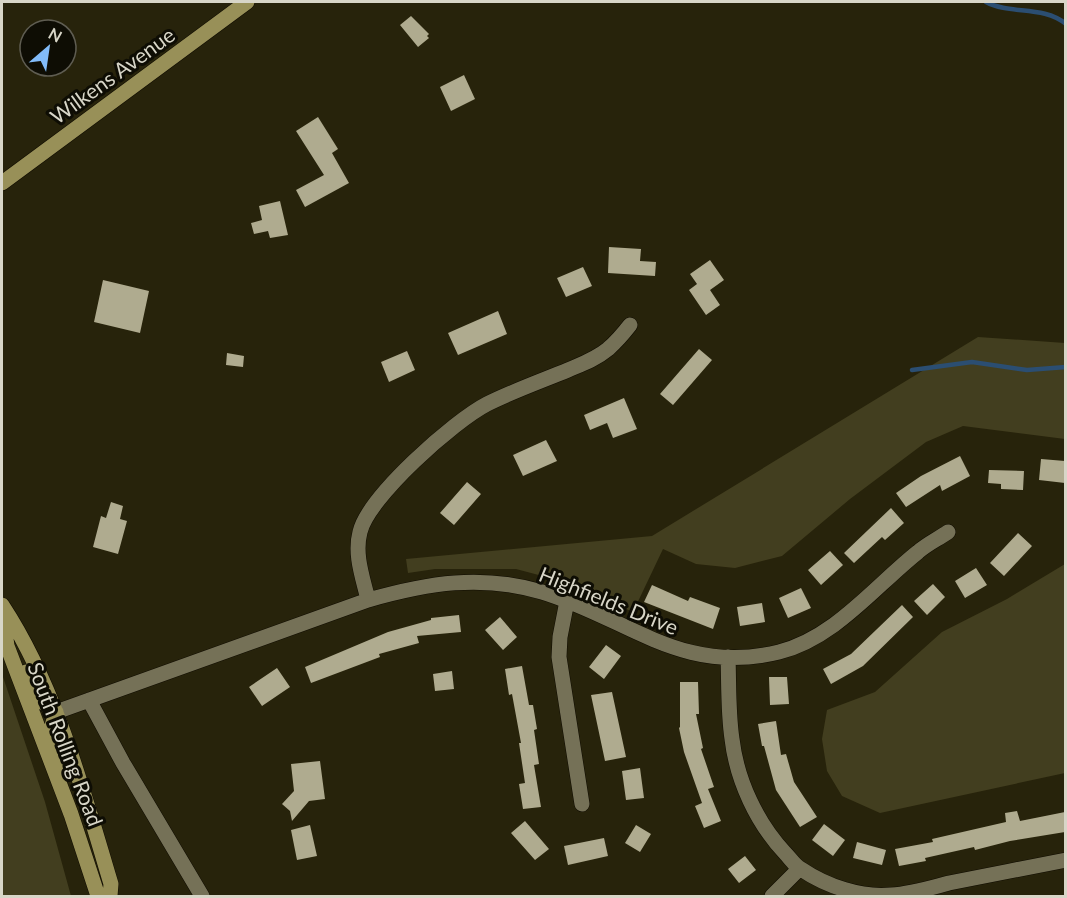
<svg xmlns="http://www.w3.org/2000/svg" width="1067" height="898" font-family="Lato,sans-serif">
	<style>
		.green { fill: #423e1f }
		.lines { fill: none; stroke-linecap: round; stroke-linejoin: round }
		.stream { stroke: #2b4e72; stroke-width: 4.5 }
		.building { fill: #afab8f }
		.minor-casing { stroke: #100c00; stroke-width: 16 }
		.major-casing { stroke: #100c00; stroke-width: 16 }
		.minor { stroke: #757157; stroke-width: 15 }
		.major { stroke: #989058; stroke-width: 15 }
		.labels { text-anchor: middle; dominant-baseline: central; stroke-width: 6; stroke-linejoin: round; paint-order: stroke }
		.street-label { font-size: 21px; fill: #d8d6c8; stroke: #0e0d04 }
	</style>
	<rect width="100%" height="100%" fill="#27230b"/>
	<!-- green -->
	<path class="green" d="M978,337L1065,343V439L963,426L926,442L850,499L782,556L735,568L696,564L663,549L633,612L565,582L516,569H435L408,573L406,559L652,536Z
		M1065,564V773L880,813L842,796L827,771L822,739L827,710L875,692L942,632L1007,599Z
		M2,674L45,802L71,896H2Z"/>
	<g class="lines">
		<!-- stream -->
		<path class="stream" d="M986,2C1010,15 1043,5 1066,24
			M912,370L972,362L1027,370L1066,367"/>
	</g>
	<!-- building -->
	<path class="building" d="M411,16L429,34L427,36L429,38L418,47L400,25Z
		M464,75L475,99L451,111L440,87Z
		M318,117L338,149L332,153L349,183L305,207L296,190L324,175L296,131Z
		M280,201L288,235L270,238L268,231L254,234L251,223L262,220L259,206Z
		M609,247L641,249L640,261L656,262L655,276L608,273Z
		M710,260L724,280L710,290L720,305L706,315L689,290L697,284L690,274Z
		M583,267L592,286L566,297L557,278Z
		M103,280L149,291L140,333L94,322Z
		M498,311L507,334L458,355L448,333Z
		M699,349L712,360L673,405L660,394Z
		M407,351L415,370L389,382L381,362Z
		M227,353L244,356L243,367L226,365Z
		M624,398L637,429L613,438L607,423L590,430L584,415Z
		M546,440L557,461L523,476L513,455Z
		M960,456L970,476L942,491L940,485L906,507L896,493L921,476Z
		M1041,459L1065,461V483L1039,480Z
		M989,470L1024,471L1023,490L1001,489V484L988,483Z
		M467,482L481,494L454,525L440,513Z
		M111,502L123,506L120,519L127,521L118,554L93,547L101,516L106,518Z
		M891,508L904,523L885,540L882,537L854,563L844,553Z
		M1018,533L1032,546L1004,576L990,563Z
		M830,551L843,565L821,585L808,570Z
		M976,568L987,585L965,598L955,581Z
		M933,584L945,597L927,615L914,601Z
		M652,585L688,601L690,597L720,608L713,629L644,602Z
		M801,588L811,608L788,618L779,598Z
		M762,603L765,622L740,626L737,607Z
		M902,605L913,617L863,666L831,684L823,669L851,654Z
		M459,615L461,632L417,636L419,643L379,654L380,657L311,683L305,667L388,632L431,620V618Z
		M500,617L517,637L503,650L485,630Z
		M606,645L621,656L604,679L589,667Z
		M522,666L529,705H533L537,729L534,730L539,764L534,765L541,807L523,809L519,784L525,783L519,743H521L512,694L509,695L505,669Z
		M277,668L290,687L262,706L249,687Z
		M452,671L454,689L435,691L433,674Z
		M769,677H787L789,704L770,705Z
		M680,682H698L699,714H696L703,748L701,749L714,787L708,789L721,821L704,828L695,806L702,803L684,752L679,728L680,727Z
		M612,692L626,757L605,761L591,695Z
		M776,721L781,755L786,754L794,782L817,817L800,827L776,790L764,746H762L758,724Z
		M320,761L325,799L309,801L292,821L290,811L282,804L294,791L291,764Z
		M640,768L644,798L626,800L622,771Z
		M1017,811L1020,821L1065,812V832L1010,841L975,850L974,847L925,858L926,861L899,866L895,849L933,842L932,839L1006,822L1005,813Z
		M525,821L549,849L535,860L511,833Z
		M824,824L845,840L833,856L812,840Z
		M310,825L317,856L297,860L291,830Z
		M636,825L651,834L640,852L625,843Z
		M604,838L608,856L568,865L564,846Z
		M857,842L886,850L882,865L853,858Z
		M745,856L756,870L739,883L728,869Z"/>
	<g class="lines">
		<defs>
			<path id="minor" d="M368,600C363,578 354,555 360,532C368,497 454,421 487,404C513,391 541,381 568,370C582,364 596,359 608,349C616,342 623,334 630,325
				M567,601L560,637L559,657L582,804
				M728,657C729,684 728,712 732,739C737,781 757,823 785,853C790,858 795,866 801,869C826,886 861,898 891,895C911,894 930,888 949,883C988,875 1027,868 1066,860
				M89,700L123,763L202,896
				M56,712L368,600C428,583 481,574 542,592C628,618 682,676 779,652C835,638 875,586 918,552C927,544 938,539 948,532
				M772,896L799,869"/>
			<path id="major" d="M2,183L247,2
				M2,605C56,687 83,791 111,884L110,896
				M2,609L7,646L71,814L98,896
				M26,672L38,699L56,712
				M56,712L50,733L65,774"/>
		</defs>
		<!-- minor casing -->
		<use href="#minor" class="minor-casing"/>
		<!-- major casing -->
		<use href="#major" class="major-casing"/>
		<!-- minor -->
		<use href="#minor" class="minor"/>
		<!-- major -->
		<use href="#major" class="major"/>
	</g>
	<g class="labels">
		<!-- street labels -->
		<g class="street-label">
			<text transform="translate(112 75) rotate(-36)">Wilkens Avenue</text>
			<text transform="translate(609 600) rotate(22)">Highfields Drive</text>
			<text transform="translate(66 744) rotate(69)">South Rolling Road</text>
		</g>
	</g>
	<!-- border -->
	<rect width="1067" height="898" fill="none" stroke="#d8d6c8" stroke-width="6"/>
	<!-- north arrow -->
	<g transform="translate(48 48) rotate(29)"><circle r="28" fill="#0e0d04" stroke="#5f5d52" stroke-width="1.5"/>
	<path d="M0-4.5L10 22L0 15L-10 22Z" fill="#82bcfa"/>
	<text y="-9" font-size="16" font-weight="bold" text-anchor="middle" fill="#d8d6c8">N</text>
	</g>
</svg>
